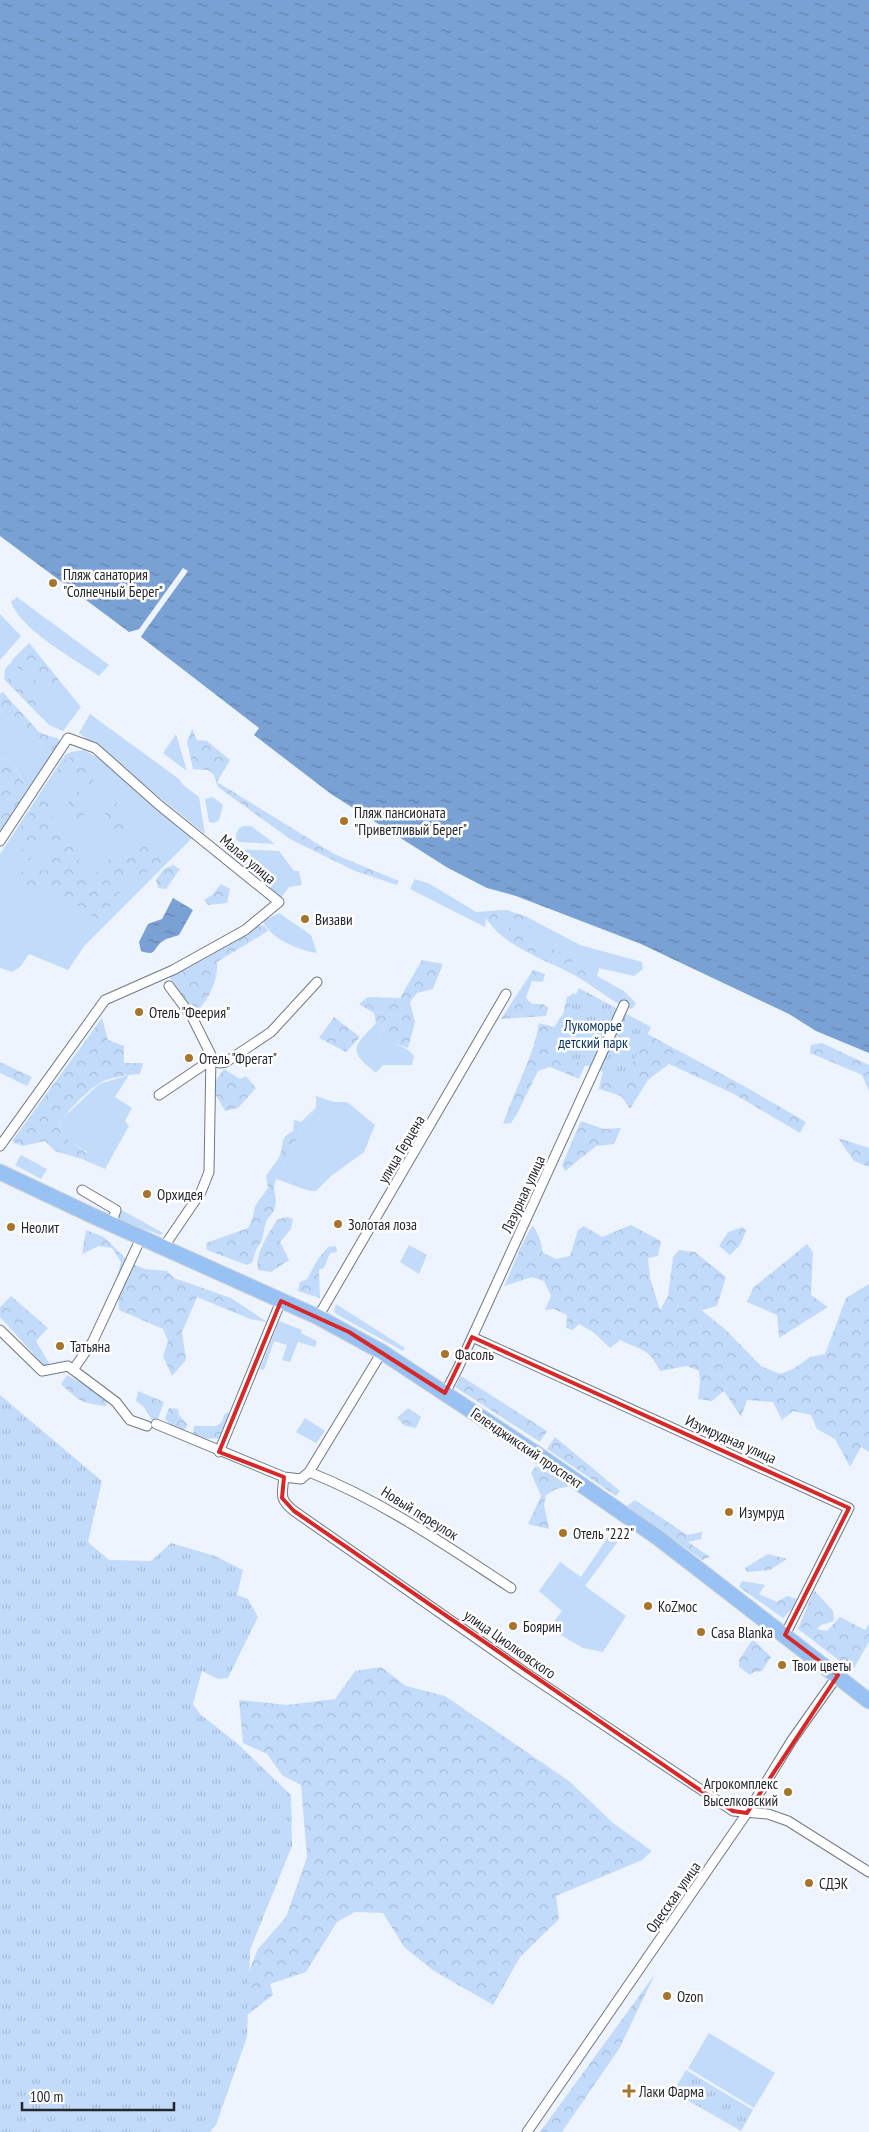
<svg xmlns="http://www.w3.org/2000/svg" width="869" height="2132" font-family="'PT Sans Narrow',sans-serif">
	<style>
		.grass { fill: #c3dbfa }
		.forest { fill: url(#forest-crowns) }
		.park { fill: url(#park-tufts) }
		.water { fill: url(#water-ripples) }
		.pier { fill: #edf4fe }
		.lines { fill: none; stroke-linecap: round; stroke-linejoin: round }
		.street-casing { stroke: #707984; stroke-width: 11 }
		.primary-casing { stroke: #d3d4d5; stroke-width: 17 }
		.street { stroke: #fff; stroke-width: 9 }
		.primary { stroke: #99c2f4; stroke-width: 15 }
		.marked { fill: none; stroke: #d62828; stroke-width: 4; stroke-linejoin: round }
		.poi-dot { fill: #a6752b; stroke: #fff; stroke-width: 2 }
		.labels { text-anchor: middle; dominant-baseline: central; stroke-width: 5; stroke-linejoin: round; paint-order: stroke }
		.poi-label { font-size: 15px; fill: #24272c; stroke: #fff; text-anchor: start }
		.street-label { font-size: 15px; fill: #24272c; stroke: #fff }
		.park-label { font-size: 15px; fill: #0d3664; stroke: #fff }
	</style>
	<defs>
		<pattern id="forest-crowns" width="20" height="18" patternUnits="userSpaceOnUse" patternTransform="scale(1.25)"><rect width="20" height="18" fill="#c3dbfa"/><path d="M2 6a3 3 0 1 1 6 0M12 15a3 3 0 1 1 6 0" fill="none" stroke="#a7bcd6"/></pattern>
		<pattern id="park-tufts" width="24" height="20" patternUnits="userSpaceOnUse" patternTransform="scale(1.25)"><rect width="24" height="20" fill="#c3dbfa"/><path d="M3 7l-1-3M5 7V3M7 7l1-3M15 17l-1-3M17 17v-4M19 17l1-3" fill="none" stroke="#a7bcd6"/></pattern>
		<pattern id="water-ripples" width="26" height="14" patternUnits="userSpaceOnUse" patternTransform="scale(1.25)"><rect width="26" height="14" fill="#7aa1d3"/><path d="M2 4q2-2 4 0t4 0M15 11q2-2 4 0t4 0" fill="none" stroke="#6483ab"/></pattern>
	</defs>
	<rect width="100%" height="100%" fill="#edf4fe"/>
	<!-- grass -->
	<path class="grass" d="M17,597L25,603L109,665L99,676C73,658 22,631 11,602Z
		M0,614L21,636L0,660Z
		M29,643L81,707L63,731L49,725L4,679L5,669Z
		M0,712L34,739H39L43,753L49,758L35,781H21C19,768 12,761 0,758Z
		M90,714L179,779L182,784L199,797L205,834L79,733Z
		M176,734L187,771L163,753Z
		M84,750L97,757L194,836L85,945L68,970L29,954L21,966L12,972L0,968V854L65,755L71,752Z
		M213,797L223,805L219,820L214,823L209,822L205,799Z
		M243,826H251L275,844L239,842L236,839C236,832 237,829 243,826Z
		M236,849L279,851L294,871H299L302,885L289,887L280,899L226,853Z
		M415,879L430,884L476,912L506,910L527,917L580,945L642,962L643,969L634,976L599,968L597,976L624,991L636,1003L632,1009L624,1007C607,998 592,985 576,976C546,959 505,948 486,918L485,927L410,889Z
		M279,913L311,935L317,953C300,951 269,938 263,921Z
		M376,1023L383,1025L379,1035C391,1046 402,1042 414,1056L412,1065H383L376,1073C347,1050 353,1048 376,1023Z
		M129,1075L115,1097L132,1108L125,1121L129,1126L105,1169L82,1159L87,1152L69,1141L58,1127L62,1119L99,1084Z
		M316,1096L334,1102H347L375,1125L364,1152L331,1176L316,1191C303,1191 290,1183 276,1179L304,1125L316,1108Z
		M21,1155L47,1169L41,1179L15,1165Z
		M120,1209L163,1233L161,1235L120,1221L117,1218Z
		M409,1245L427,1255L419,1274L400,1262Z
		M336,1304L405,1348L403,1351L336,1314L334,1311Z
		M279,1321L302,1330L301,1333L317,1341L315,1347L298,1342L290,1362L282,1360L287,1345L274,1341L264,1370L260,1369Z
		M305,1418L325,1431L316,1443L296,1432Z
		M610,1534L619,1540L585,1586L626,1616L603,1652L583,1648L549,1628L562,1611L539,1591L560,1562L581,1577Z
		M709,2033L775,2073L754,2108L688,2068Z"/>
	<!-- forest -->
	<path class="forest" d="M29,643L58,679L57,686L46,682L42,687L34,686L35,671L25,672L12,665V660Z
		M15,673L21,677V686L33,695L36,703L44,707L39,715L8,683V679Z
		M3,692C14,706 26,716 37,730C41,735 53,736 59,739L60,746L49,758L43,753L39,739H34L0,712V694Z
		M192,729L197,740L207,741L230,760L217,782L334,854L399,881L397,885L355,871L290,839L218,787L214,775L208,770L193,769L187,742Z
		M74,756L92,775L95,786L79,784V799L86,807L85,814L78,820L70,815L67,792L73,786L72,777L61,772L59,783L52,779L65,760Z
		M0,758C12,761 19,768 21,781H35L0,834Z
		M46,799L53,808L50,814L69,833L65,842L54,843L43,829L35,836L40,847L30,860H18L17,853L26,847L24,839L15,841L13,839L39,800Z
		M116,801L125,827L124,834C102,828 106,829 105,807Z
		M154,841L162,847L164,858L157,866L148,871L138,885L127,872V880L119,894L117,908L108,906L103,909L108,913L105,924L43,883L32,887L21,882L18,873L30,869L46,871L51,854L62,847L72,846L80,854L79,861L86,867V877H92L114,854C130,860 140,847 154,841Z
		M173,865L180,869L166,889L158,888L156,880L164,869Z
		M221,884L230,889L227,903L208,905L204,900L212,895Z
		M506,910L527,917L531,926L523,929L532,946H538L544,938L549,947L563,953L571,948L585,962L599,968L597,976L578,977L577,967L573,962L555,965L543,960L511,941L508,931L512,922H504L499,934L486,917L491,911Z
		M264,925L268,931L217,962C218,979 211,995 200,1008L190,1007L173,986L169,975L197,963L258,926Z
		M422,960L443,964L433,989L417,993L410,1002L415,1022L408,1048C397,1043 387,1044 379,1035L383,1025L376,1023L374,1013L359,1004L368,997L400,998Z
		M533,970L545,974L543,982L532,981L526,998L532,1004H543L548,1008L546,1016L501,1019Z
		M574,993L584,1003L586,1063L579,1079L550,1067L538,1071L517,1114L511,1123L503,1124C514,1090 533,1059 539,1023L554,1027L563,1014L567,997Z
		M334,1017L360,1037L346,1052L319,1038Z
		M102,1018L108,1040L124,1046V1063H143L140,1074C127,1075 109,1077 98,1084C87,1092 63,1114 58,1127L69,1141L87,1153L82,1159L55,1151L45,1141L22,1146L12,1141Z
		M629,1024L744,1086L806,1122L800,1133L734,1094L669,1064L648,1080L630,1109L621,1096L599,1089L603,1070Z
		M822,1043L869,1065V1091L862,1075L810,1053L811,1045Z
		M0,1062L32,1077L27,1086L0,1073Z
		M224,1069L240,1079L246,1076L256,1088L238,1108L225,1111L211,1087Z
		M316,1107L304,1125L276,1179L274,1187L276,1201L274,1211L266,1221L262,1240L256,1250L252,1263L247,1265L207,1250L206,1243L248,1228L253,1217L255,1206L268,1188L266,1176C270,1169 277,1162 280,1155C285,1143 278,1139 293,1131L294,1120L301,1122Z
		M581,1121L604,1129L621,1128L614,1144L596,1146L565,1171L562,1165Z
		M838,1138L869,1148V1167L854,1161Z
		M286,1217L293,1219L291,1229L280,1242L289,1260L271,1272L258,1270C254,1255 269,1233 277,1220Z
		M533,1225L540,1239L543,1253L556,1259L570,1256L578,1230L584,1226L602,1237L631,1225L661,1241L658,1256L648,1258L650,1278L660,1310L668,1296L673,1257L679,1250L695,1252L726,1277L717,1306L701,1310L725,1329L761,1366L780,1374L793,1369L810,1357L825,1354L846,1298L869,1284V1452L861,1447L850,1467L835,1439L817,1429L811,1415L793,1411L782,1420L773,1402L747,1400L741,1417L724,1391L712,1401L698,1399L700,1382L699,1371L687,1366L660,1371C648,1347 642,1351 620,1340L610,1348L593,1332L579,1324L573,1330L566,1328L567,1315L554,1309L545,1310L551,1296L544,1281L532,1277L504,1286C514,1266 520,1244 533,1225Z
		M743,1227L746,1231L740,1245L730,1255L719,1246L728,1232Z
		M86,1230L104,1237L130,1263L145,1269L167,1271L174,1278L231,1298L267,1322L250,1319L197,1297L182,1332L186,1360L172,1376L163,1356L168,1341L163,1329L119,1310L117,1277L121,1262L112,1248L99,1246L82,1254Z
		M807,1244L813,1252L811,1295L828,1307L779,1338L777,1315L747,1302L753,1288Z
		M336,1246L337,1252L330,1253L324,1268L319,1270L320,1298L298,1291L300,1282L307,1279L318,1259L328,1247Z
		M11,1296L48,1328L36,1341L50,1365L47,1369L0,1317V1307Z
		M67,1375L104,1395L107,1406C81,1403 80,1402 61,1384Z
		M461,1376L547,1431L540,1442L455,1387Z
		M138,1391L164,1402L158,1418L152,1420L144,1407L136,1401Z
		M169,1408L178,1409L179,1415L188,1425L184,1430C175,1429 170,1426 165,1418Z
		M408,1408L421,1417L416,1428L405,1426L397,1418Z
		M227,1412L232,1415L225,1438L199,1439L193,1435L194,1426H216L222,1422L224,1415Z
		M555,1437L620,1491L616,1496L547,1449Z
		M536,1466L571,1486L556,1489L546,1495L544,1505L549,1529L528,1524L541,1496L531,1473Z
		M635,1500L687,1535L702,1532L701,1539L688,1542L710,1557L702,1560L627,1506Z
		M768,1554L787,1559L770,1570L747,1572L745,1568Z
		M742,1581L765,1585L759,1594L777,1602L787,1596L797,1599L793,1608L783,1618L739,1587Z
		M814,1590L833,1611L834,1621L821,1625L817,1629L827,1631L840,1617L865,1630L869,1624V1642L854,1668L840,1661L798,1629Z
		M753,1639L771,1657L762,1671L754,1672L750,1675L739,1667V1660Z
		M381,1667L406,1686L445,1696L569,1781L613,1823L652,1851L642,1860L556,1896L559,1919L520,1957L493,2005L434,1971L404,1947L383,1913L355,1912L337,1922L306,1972L270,1984L273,1995L246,2016V1978L258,1949L286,1917L307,1857L301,1785L282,1775L267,1754L243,1743L239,1700L287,1705L335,1699L355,1671Z
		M655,1974L619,2049L562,2132H540Z"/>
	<!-- park -->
	<path class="park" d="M579,988L651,1027L623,1080L547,1050Z
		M0,1395L102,1481L88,1542L109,1560L151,1561L171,1543L215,1556L243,1570L237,1595L248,1599L258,1617L228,1678L218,1679L202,1671L193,1704L200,1714L239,1745L291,1795L292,1846L250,1950L247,2037L216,2125L210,2132H0Z
		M686,2070L753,2110L741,2131L673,2092Z"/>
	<!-- water -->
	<path class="water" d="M0,0H869V1053L816,1031L789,1014L641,944L516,896L487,888L448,868L331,794L254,735L259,728L141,637L144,632L140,629L129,632L0,536Z
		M173,898L193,910L179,935C174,937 167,938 163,941C152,948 158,957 141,951L139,942L148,924L162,919Z"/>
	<!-- pier -->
	<path class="pier" d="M183,568L188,571L139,639L141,633L137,632Z"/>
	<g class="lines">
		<defs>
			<path id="street" d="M0,841L68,738L95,748L159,805L279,902L245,930L173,970L105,1000L0,1146
				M159,1095L211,1060L220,1063L226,1062L271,1032L317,982
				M82,1190L116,1210L111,1225
				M163,1248L201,1192L209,1172L211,1055L192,1017L169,986
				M318,1317L506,994
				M0,1330L42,1371L68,1366L116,1402L130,1420L147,1426
				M472,1337L849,1508L785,1635
				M73,1370L93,1341L141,1238
				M445,1393L458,1368L624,1005
				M156,1424L284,1477L301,1479L309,1472L382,1352
				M219,1452L281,1301
				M309,1472C383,1501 445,1545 511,1588
				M284,1477C282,1495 279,1499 294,1511L526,1673L733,1811L768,1814L788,1821L869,1872
				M527,2132L747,1813L792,1740L838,1675"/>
			<path id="primary" d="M0,1172L91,1215L318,1317L382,1352L537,1454L657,1537L869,1701"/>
		</defs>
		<!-- street casing -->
		<use href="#street" class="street-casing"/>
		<!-- primary casing -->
		<use href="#primary" class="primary-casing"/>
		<!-- street -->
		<use href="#street" class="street"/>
		<!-- primary -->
		<use href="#primary" class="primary"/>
	</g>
	<!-- marked area -->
	<path class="marked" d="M281,1301L349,1332L445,1393L472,1337L849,1508L785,1635L838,1675L747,1813L733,1811L697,1788L294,1511L282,1498L284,1477L219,1452Z"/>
	<!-- markers -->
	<g class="poi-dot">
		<circle cx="53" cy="583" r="5"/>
		<circle cx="344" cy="821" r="5"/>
		<circle cx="305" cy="919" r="5"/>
		<circle cx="139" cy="1012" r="5"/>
		<circle cx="189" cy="1058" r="5"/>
		<circle cx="147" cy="1194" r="5"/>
		<circle cx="338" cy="1224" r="5"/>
		<circle cx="11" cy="1227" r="5"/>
		<circle cx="60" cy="1346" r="5"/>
		<circle cx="445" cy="1354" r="5"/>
		<circle cx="729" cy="1512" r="5"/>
		<circle cx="563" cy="1533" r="5"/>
		<circle cx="648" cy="1606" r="5"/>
		<circle cx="513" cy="1626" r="5"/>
		<circle cx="701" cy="1632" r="5"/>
		<circle cx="782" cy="1665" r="5"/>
		<circle cx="788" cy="1792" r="5"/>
		<circle cx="809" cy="1883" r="5"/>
		<circle cx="667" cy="1996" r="5"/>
		<path d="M626.5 2083.5h5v5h5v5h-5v5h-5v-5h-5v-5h5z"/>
	</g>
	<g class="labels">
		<!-- poi labels -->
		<g class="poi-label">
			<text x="63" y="574">Пляж санатория<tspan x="63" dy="17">"Солнечный Берег"</tspan></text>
			<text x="354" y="812">Пляж пансионата<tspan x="354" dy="17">"Приветливый Берег"</tspan></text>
			<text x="315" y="919">Визави</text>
			<text x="149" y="1012">Отель "Феерия"</text>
			<text x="199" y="1058">Отель "Фрегат"</text>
			<text x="157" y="1194">Орхидея</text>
			<text x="348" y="1224">Золотая лоза</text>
			<text x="21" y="1227">Неолит</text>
			<text x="70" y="1346">Татьяна</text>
			<text x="455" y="1354">Фасоль</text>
			<text x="739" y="1512">Изумруд</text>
			<text x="573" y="1533">Отель "222"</text>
			<text x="658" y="1606">КоZмос</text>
			<text x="523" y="1626">Боярин</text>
			<text x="711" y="1632">Casa Blanka</text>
			<text x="792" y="1665">Твои цветы</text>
			<text x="778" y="1783" text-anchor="end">Агрокомплекс<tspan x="778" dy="17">Выселковский</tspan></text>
			<text x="819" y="1883">СДЭК</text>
			<text x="677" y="1996">Ozon</text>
			<text x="639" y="2091">Лаки Фарма</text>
		</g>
		<!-- street labels -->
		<g class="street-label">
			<text transform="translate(248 859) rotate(40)">Малая улица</text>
			<text transform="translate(401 1149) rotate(-59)">улица Герцена</text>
			<text transform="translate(523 1194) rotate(-65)">Лазурная улица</text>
			<text transform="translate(731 1439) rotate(24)">Изумрудная улица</text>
			<text transform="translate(527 1448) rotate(34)">Геленджикский проспект</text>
			<text transform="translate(420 1513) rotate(32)">Новый переулок</text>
			<text transform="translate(510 1644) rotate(35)">улица Циолковского</text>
			<text transform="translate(673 1897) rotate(-55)">Одесская улица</text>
		</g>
		<!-- park labels -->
		<g class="park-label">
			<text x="593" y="1025">Лукоморье<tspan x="593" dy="17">детский парк</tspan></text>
		</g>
	</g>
	<!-- scale -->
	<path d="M22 2102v8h152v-8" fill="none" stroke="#24272c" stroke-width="2.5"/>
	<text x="30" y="2102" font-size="15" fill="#24272c" stroke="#ffffff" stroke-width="4" paint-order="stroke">100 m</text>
</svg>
